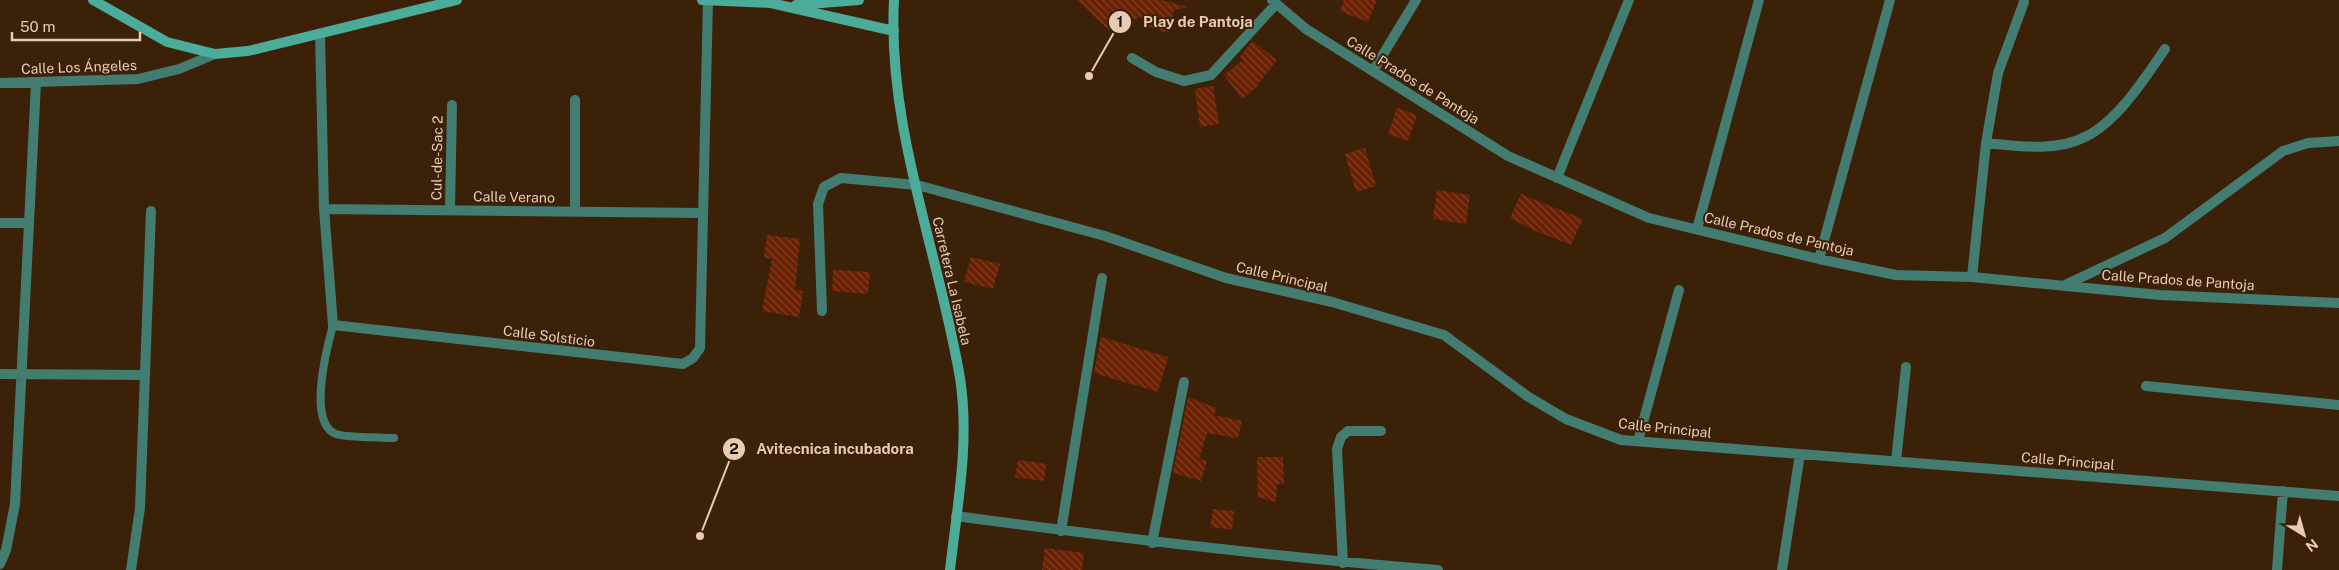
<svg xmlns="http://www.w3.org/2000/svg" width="2339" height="570" font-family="'Public Sans',sans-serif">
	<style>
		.building { fill: url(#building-back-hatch) }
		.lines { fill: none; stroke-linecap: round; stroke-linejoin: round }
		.lane { stroke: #437c70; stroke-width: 8 }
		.street { stroke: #437c70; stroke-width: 10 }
		.secondary { stroke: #4bac99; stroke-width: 10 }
		.labels { text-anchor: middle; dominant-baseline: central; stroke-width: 4; stroke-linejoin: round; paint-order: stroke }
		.street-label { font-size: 14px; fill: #e9cbb4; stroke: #3c2109 }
		.leader { fill: none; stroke: #e9cbb4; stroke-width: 2 }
		.callout-dot { fill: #e9cbb4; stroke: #3c2109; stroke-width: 2 }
		.mark-label { font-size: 15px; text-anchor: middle; font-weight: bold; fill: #111 }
		.callout-label { font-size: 15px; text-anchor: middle; font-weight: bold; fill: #e9cbb4; stroke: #3c2109; stroke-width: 4; stroke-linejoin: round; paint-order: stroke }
	</style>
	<defs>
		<pattern id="building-back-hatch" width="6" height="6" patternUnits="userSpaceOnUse" patternTransform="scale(1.25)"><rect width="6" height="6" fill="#6a2003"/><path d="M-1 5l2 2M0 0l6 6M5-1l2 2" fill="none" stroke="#7f3f25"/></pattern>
	</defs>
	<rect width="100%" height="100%" fill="#3c2109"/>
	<!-- building -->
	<path class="building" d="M1077,0H1161L1188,7L1174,10L1168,33L1149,27L1152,15L1116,23L1109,30Z
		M1344,0H1377L1368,22L1340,11Z
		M1252,41L1277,60L1258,84L1259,85L1242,99L1224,75L1243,60L1240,57Z
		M1213,86L1219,124L1200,127L1195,89Z
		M1397,108L1417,115L1408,141L1388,134Z
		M1365,148L1376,186L1356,192L1345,154Z
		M1437,190L1470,195L1466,224L1433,219Z
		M1521,194L1583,219L1571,245L1533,230L1510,218Z
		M767,235L800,239L795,290L803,291L799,317L762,311L772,259L764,258Z
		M971,257L1000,264L993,289L964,282Z
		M833,270L870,272L868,294L832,291Z
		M1101,337L1168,357L1158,392L1094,373Z
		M1188,397L1217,408L1214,415L1242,421L1238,438L1207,433L1199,459L1207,461L1201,481L1173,473Z
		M1257,457H1283L1284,484H1277L1276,502L1258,497Z
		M1018,460L1046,464L1044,481L1015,477Z
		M1213,509L1234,511L1232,530L1210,527Z
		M1045,548L1084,553L1082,570H1042Z"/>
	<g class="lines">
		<!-- lane -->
		<path class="lane" d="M333,325C327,347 307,423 336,434C348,438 379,437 394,438"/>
		<!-- street -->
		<path class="street" d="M1272,0L1306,29L1508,156L1649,218L1819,259L1896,275L1972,277L2160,295L2339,303
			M320,34L324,209L333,325L683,364L693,358L700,348L708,0
			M1132,58L1156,72L1184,81L1211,75L1276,4
			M1373,71L1416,0
			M0,83L138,79L179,69L215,54
			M1986,143C2017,146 2056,152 2085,137C2118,121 2145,78 2165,49
			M1557,178L1629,0
			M324,209L703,213
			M450,210L452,105
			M575,212V100
			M0,223H28
			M1697,229L1759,0
			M1819,259L1890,0
			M1972,277L1986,143L1998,73L2024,2
			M2065,285L2165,238L2283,151L2308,143L2339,141
			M822,311L818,204L824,187L841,178L917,185L1105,236L1226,278L1332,302L1444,335L1527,396L1566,419L1621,440L2339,496
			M0,374L144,375
			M2146,386L2339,405
			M1638,441L1679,290
			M1896,461L1906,367
			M956,516C1117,538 1277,557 1438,570
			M1061,531L1102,278
			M1152,543L1184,382
			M1343,563L1337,449L1341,437L1348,431H1381
			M0,564L6,550L15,504L36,83
			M131,570L140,508L151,211
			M1782,570L1800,454
			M2277,570L2283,491"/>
		<!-- secondary -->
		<path class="secondary" d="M93,0L167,42L215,54L248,51L457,0
			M702,0L771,3L894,31
			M894,0C887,129 939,253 960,378C970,442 957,507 950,570
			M796,5L859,0"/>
	</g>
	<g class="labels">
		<!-- street labels -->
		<g class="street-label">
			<text transform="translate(79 67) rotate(-2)">Calle Los Ángeles</text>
			<text transform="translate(1413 80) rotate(32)">Calle Prados de Pantoja</text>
			<text transform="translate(437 158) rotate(-89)">Cul-de-Sac 2</text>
			<text transform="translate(514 197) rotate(1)">Calle Verano</text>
			<text transform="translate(1779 234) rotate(13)">Calle Prados de Pantoja</text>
			<text transform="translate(1282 277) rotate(13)">Calle Principal</text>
			<text transform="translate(2178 280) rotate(4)">Calle Prados de Pantoja</text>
			<text transform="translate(952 281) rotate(77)">Carretera La Isabela</text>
			<text transform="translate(549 336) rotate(7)">Calle Solsticio</text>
			<text transform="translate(1665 428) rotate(6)">Calle Principal</text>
			<text transform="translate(2068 461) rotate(5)">Calle Principal</text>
		</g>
	</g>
	<!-- callouts -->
	<path class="leader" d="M1089 76L1120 22M700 536L734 449"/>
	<g class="callout-dot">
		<circle cx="1089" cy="76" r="5"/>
		<circle cx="700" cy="536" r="5"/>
		<circle cx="1120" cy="22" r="12"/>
		<circle cx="734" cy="449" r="12"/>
	</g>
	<g class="mark-label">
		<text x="1120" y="27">1</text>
		<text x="734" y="454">2</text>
	</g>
	<g class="callout-label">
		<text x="1198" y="27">Play de Pantoja</text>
		<text x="835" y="454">Avitecnica incubadora</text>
	</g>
	<!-- north arrow -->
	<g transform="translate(2304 535) rotate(143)" stroke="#3c2109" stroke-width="4" paint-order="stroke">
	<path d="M0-4L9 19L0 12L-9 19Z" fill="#e9cbb4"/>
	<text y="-8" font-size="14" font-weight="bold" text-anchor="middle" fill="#e9cbb4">N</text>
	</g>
	<!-- scale -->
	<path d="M12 32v8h128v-8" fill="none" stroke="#e9cbb4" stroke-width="2.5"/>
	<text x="20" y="32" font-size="15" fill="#e9cbb4" stroke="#3c2109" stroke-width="4" paint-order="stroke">50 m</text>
</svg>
